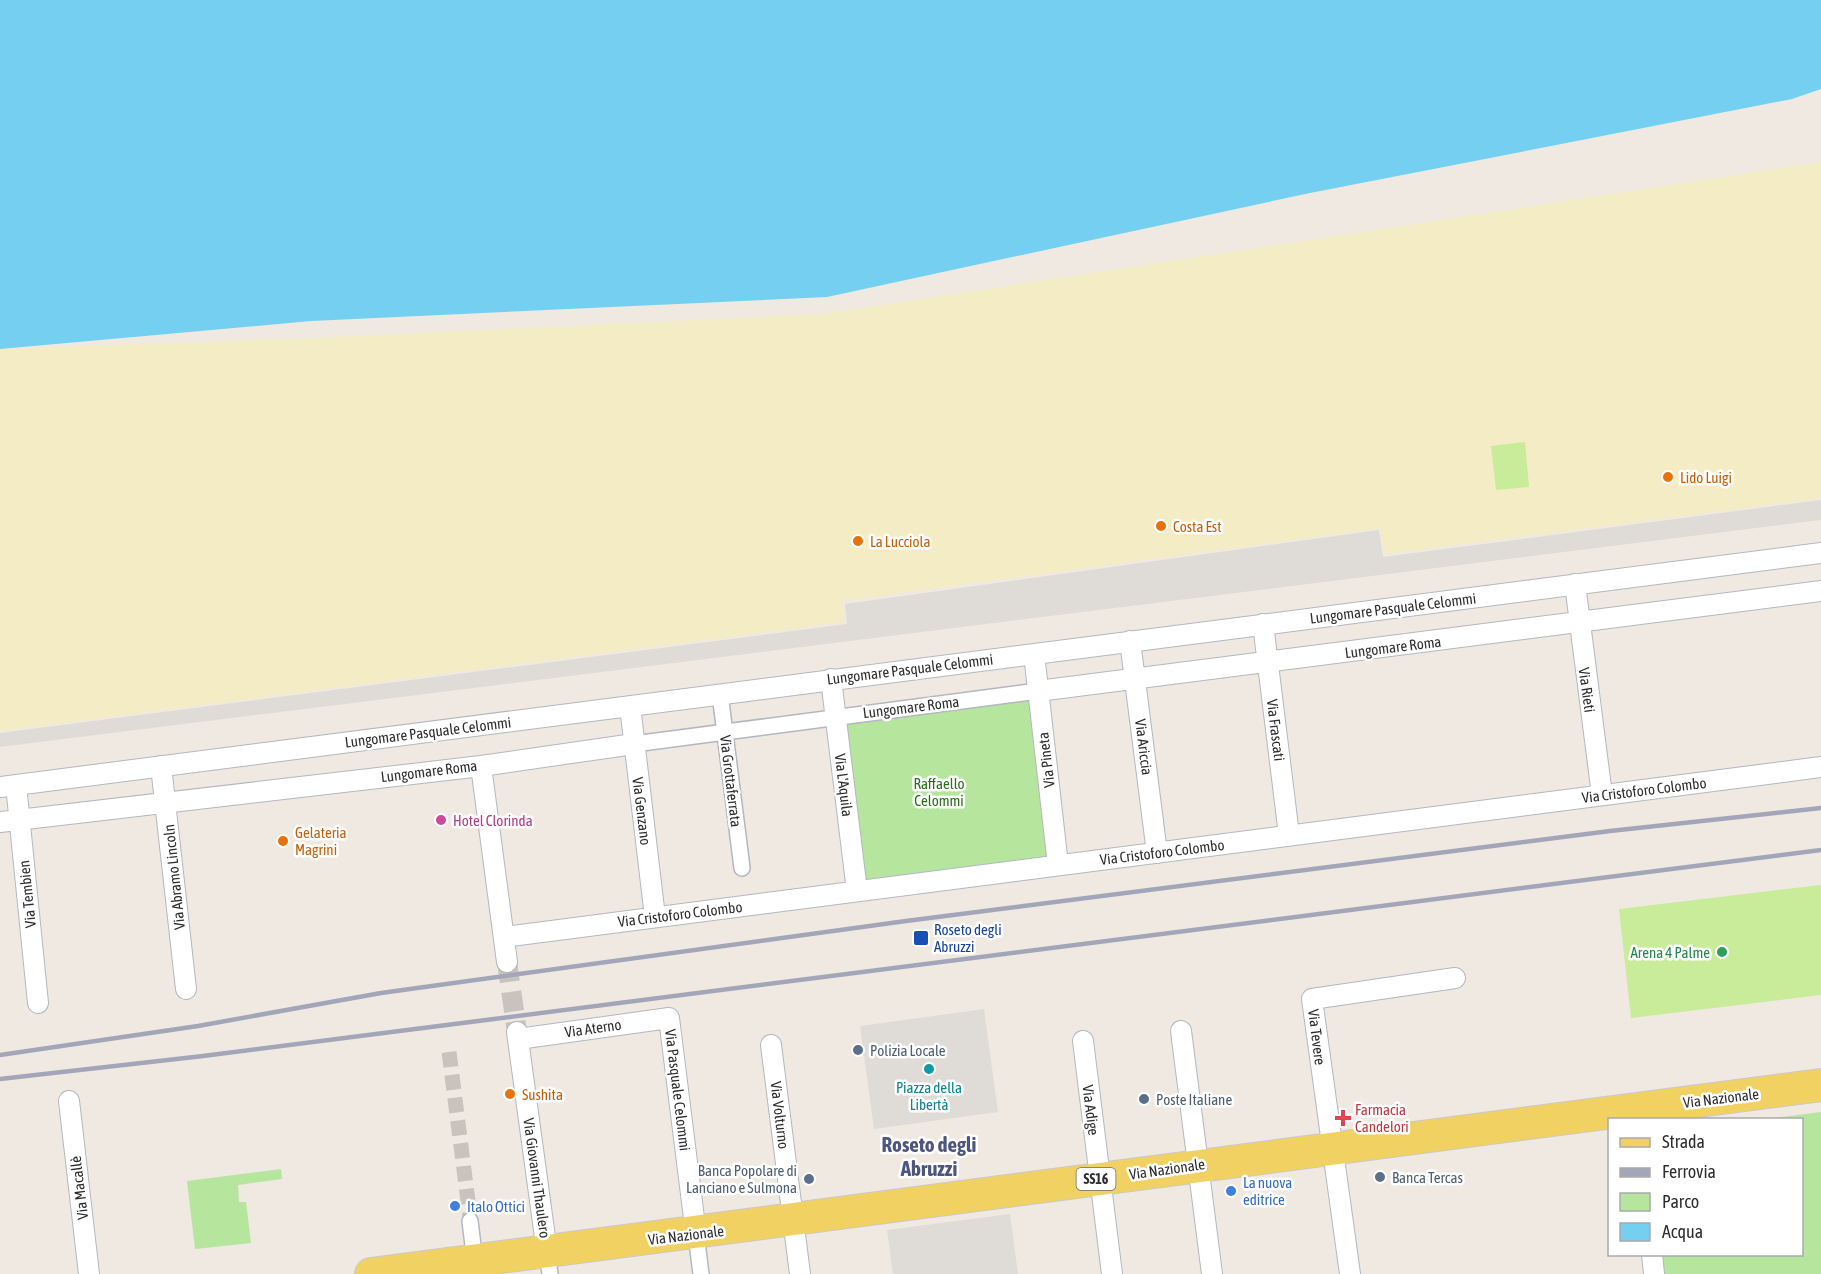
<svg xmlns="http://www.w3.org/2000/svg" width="1821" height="1274" font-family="'Asap Condensed',sans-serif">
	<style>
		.green { fill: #b6e59e }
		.sand { fill: #f3ecc5 }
		.pitch { fill: #c9ec9a }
		.plaza { fill: #dfdcd8 }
		.water { fill: #75cff0 }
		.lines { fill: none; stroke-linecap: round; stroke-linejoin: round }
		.pedestrian-tunnel { stroke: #c8c4bd; stroke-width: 15; stroke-dasharray: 15 8; stroke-linecap: butt }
		.minor-tunnel { stroke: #c8c4bd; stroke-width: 20; stroke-dasharray: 20 10; stroke-linecap: butt }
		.pedestrian-casing { stroke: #b4b7c1; stroke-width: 18 }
		.minor-casing { stroke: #b4b7c1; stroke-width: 22 }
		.primary-casing { stroke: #c9c9c9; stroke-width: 34 }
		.pedestrian { stroke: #fff; stroke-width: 15 }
		.minor { stroke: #fff; stroke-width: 20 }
		.primary { stroke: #f2d163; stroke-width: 32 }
		.rail { stroke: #a3a6b8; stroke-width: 4.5 }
		.food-dot { fill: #e8710a; stroke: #fff; stroke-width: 2 }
		.hotel-dot { fill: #d1479c; stroke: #fff; stroke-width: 2 }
		.transit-dot { fill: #1a4fb4; stroke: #fff; stroke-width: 2 }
		.leisure-dot { fill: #2e9e5b; stroke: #fff; stroke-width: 2 }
		.service-dot { fill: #5c6f8a; stroke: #fff; stroke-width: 2 }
		.culture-dot { fill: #0f9aa8; stroke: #fff; stroke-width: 2 }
		.health-dot { fill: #e0444e; stroke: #fff; stroke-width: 2 }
		.shop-dot { fill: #3f7fe0; stroke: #fff; stroke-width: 2 }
		.labels { text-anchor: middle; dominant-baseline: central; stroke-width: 5; stroke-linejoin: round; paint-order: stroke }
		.shield { fill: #fff; stroke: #6d6d6d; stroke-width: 1.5 }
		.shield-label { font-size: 14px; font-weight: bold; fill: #2e2e2e }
		.food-label { font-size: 15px; fill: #c56008; stroke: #fff; text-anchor: start }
		.street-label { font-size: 15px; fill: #2e2e2e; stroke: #fff }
		.park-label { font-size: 15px; fill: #2c6e1b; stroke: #fff }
		.hotel-label { font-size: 15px; fill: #b23c85; stroke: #fff; text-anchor: start }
		.transit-label { font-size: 15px; fill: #164399; stroke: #fff; text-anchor: start }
		.leisure-label { font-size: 15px; fill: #27864d; stroke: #fff; text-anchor: end }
		.service-label { font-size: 15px; fill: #4e5e75; stroke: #fff; text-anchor: start }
		.culture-label { font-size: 15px; fill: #0d838f; stroke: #fff }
		.health-label { font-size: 15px; fill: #be3a42; stroke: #fff; text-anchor: start }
		.shop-label { font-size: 15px; fill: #366cbe; stroke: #fff; text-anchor: start }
		.district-label { font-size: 21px; font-weight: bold; fill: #4d5680; stroke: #fff }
	</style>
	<rect width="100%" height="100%" fill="#efe9e1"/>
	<!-- green -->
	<path class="green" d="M1031,698L1051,860L862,884L842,721Z
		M1821,1112V1274H1660L1657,1255L1802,1254V1120L1765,1119Z
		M281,1169L282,1179L238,1185L239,1202H246L251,1243L195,1249L187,1181Z"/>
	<!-- sand -->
	<path class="sand" d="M1821,162V498L1385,554L1380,528L842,601L844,622L0,731V349L310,338L823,314Z"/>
	<!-- pitch -->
	<path class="pitch" d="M1525,442L1529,487L1496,490L1491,446Z
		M1821,885V995L1631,1018L1619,909Z"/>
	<!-- plaza -->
	<path class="plaza" d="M1821,500V520L0,747V733L847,624L845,604L1379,530L1383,557Z
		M984,1009L998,1112L874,1129L860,1026Z
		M1010,1214L1018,1274H893L887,1230Z"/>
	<!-- water -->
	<path class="water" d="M0,0H1821V89L1792,99L1310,193L827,297L311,321L0,349Z"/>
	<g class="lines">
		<!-- pedestrian-tunnel -->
		<path class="pedestrian-tunnel" d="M449,1052L470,1217"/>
		<!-- minor-tunnel -->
		<path class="minor-tunnel" d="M507,962L517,1032"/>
		<defs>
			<path id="pedestrian" d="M720,694L742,868
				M634,744L1038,691
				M470,1221L475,1262
				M696,1234L701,1274
				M547,1252L550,1274"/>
			<path id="minor" d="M1575,584L1602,795
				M1263,624L1289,835
				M1130,641L1157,853
				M1034,654L1058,865
				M831,679L857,891
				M1038,691L1821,591
				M630,706L655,917
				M161,766L186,989
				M481,766L507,962
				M16,785L38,1003
				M0,787L1821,553
				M0,822L481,766L634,744
				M504,937L1821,767
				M1181,1031L1212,1274
				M517,1032L547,1252
				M518,1039L669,1018L696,1234
				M1083,1041L1112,1274
				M771,1045L800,1274
				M69,1101L89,1274
				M1652,1254L1654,1274
				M1350,1274L1312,999L1455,978"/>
			<path id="primary" d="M371,1274L1821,1085"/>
		</defs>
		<!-- pedestrian casing -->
		<use href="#pedestrian" class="pedestrian-casing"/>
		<!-- minor casing -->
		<use href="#minor" class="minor-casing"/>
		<!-- primary casing -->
		<use href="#primary" class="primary-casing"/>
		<!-- pedestrian -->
		<use href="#pedestrian" class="pedestrian"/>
		<!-- minor -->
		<use href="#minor" class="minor"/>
		<!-- primary -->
		<use href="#primary" class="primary"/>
		<!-- rail -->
		<path class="rail" d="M0,1055L198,1026L381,993L906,921L1610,831L1821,808
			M0,1079L203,1056L1821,850"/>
	</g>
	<!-- markers -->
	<g class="food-dot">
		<circle cx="1668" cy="477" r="6"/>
		<circle cx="1161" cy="526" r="6"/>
		<circle cx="858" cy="541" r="6"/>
		<circle cx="283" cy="841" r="6"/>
		<circle cx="510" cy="1094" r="6"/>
	</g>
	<circle class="hotel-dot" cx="441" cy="820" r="6"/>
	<rect class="transit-dot" x="913" y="930" width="16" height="16" rx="3"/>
	<circle class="leisure-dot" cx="1722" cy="952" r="6"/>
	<g class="service-dot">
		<circle cx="858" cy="1050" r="6"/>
		<circle cx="1144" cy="1099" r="6"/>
		<circle cx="1380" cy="1177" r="6"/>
		<circle cx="809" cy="1179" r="6"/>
	</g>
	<circle class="culture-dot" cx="929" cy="1069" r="6"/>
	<path class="health-dot" d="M1340 1109h6v6h6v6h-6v6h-6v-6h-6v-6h6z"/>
	<g class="shop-dot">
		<circle cx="1231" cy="1191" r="6"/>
		<circle cx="455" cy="1206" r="6"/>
	</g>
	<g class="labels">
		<!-- shield labels -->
		<rect class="shield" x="1076.5" y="1168" width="39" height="22" rx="4.5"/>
		<g class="shield-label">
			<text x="1096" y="1179">SS16</text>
		</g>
		<!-- food labels -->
		<g class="food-label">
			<text x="1680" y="477">Lido Luigi</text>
			<text x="1173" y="526">Costa Est</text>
			<text x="870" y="541">La Lucciola</text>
			<text x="295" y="832">Gelateria<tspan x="295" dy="17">Magrini</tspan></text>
			<text x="522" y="1094">Sushita</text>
		</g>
		<!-- street labels -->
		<g class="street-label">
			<text transform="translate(1393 608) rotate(-7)">Lungomare Pasquale Celommi</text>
			<text transform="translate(1393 647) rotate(-7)">Lungomare Roma</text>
			<text transform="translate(910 669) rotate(-7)">Lungomare Pasquale Celommi</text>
			<text transform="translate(1587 690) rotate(82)">Via Rieti</text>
			<text transform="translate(911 707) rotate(-7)">Lungomare Roma</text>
			<text transform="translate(1276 730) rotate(83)">Via Frascati</text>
			<text transform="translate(428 732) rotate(-7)">Lungomare Pasquale Celommi</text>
			<text transform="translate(1144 747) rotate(83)">Via Ariccia</text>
			<text transform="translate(1046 760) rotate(-97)">Via Pineta</text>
			<text transform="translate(429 771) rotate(-7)">Lungomare Roma</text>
			<text transform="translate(731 781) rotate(83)">Via Grottaferrata</text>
			<text transform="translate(844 785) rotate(83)">Via L'Aquila</text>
			<text transform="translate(1644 790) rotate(-7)">Via Cristoforo Colombo</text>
			<text transform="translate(642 811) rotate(83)">Via Genzano</text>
			<text transform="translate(1162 852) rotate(-7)">Via Cristoforo Colombo</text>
			<text transform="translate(174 877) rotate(-96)">Via Abramo Lincoln</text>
			<text transform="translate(27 894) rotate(-96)">Via Tembien</text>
			<text transform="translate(680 914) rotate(-7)">Via Cristoforo Colombo</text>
			<text transform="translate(593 1028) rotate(-8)">Via Aterno</text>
			<text transform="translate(1317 1037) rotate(83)">Via Tevere</text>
			<text transform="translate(678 1090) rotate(83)">Via Pasquale Celommi</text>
			<text transform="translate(1721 1098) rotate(-7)">Via Nazionale</text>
			<text transform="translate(1091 1110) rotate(83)">Via Adige</text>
			<text transform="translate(780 1115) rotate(83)">Via Volturno</text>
			<text transform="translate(1167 1169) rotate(-8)">Via Nazionale</text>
			<text transform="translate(537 1178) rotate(82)">Via Giovanni Thaulero</text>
			<text transform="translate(79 1188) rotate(-97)">Via Macallè</text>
			<text transform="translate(686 1235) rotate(-7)">Via Nazionale</text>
		</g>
		<!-- park labels -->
		<g class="park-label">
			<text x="939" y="783">Raffaello<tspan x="939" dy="17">Celommi</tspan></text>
		</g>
		<!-- hotel labels -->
		<g class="hotel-label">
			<text x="453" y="820">Hotel Clorinda</text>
		</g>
		<!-- transit labels -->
		<g class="transit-label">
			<text x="934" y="929">Roseto degli<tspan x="934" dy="17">Abruzzi</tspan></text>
		</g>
		<!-- leisure labels -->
		<g class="leisure-label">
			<text x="1710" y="952">Arena 4 Palme</text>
		</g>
		<!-- service labels -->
		<g class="service-label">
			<text x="870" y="1050">Polizia Locale</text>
			<text x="1156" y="1099">Poste Italiane</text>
			<text x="797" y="1170" text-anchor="end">Banca Popolare di<tspan x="797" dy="17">Lanciano e Sulmona</tspan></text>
			<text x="1392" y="1177">Banca Tercas</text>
		</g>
		<!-- culture labels -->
		<g class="culture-label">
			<text x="929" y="1087">Piazza della<tspan x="929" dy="17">Libertà</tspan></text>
		</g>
		<!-- health labels -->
		<g class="health-label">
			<text x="1355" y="1109">Farmacia<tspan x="1355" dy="17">Candelori</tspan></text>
		</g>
		<!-- shop labels -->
		<g class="shop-label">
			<text x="1243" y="1182">La nuova<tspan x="1243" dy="17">editrice</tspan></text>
			<text x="467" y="1206">Italo Ottici</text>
		</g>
		<!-- district labels -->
		<g class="district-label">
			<text x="929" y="1144">Roseto degli<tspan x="929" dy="24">Abruzzi</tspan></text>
		</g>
	</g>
	<!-- legend -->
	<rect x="1608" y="1118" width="195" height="138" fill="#ffffff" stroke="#ababab" stroke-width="1.5"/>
	<rect x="1620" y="1138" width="30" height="9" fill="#f2d163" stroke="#ababab" stroke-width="1.5"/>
	<text x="1662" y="1148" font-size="18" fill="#2e2e2e">Strada</text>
	<rect x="1620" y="1168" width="30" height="9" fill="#a3a6b8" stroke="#ababab" stroke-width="1.5"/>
	<text x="1662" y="1178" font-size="18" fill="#2e2e2e">Ferrovia</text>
	<rect x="1620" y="1193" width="30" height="18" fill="#b6e59e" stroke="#ababab" stroke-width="1.5"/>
	<text x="1662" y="1208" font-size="18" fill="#2e2e2e">Parco</text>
	<rect x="1620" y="1223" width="30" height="18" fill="#75cff0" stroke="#ababab" stroke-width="1.5"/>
	<text x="1662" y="1238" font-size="18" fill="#2e2e2e">Acqua</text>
</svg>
